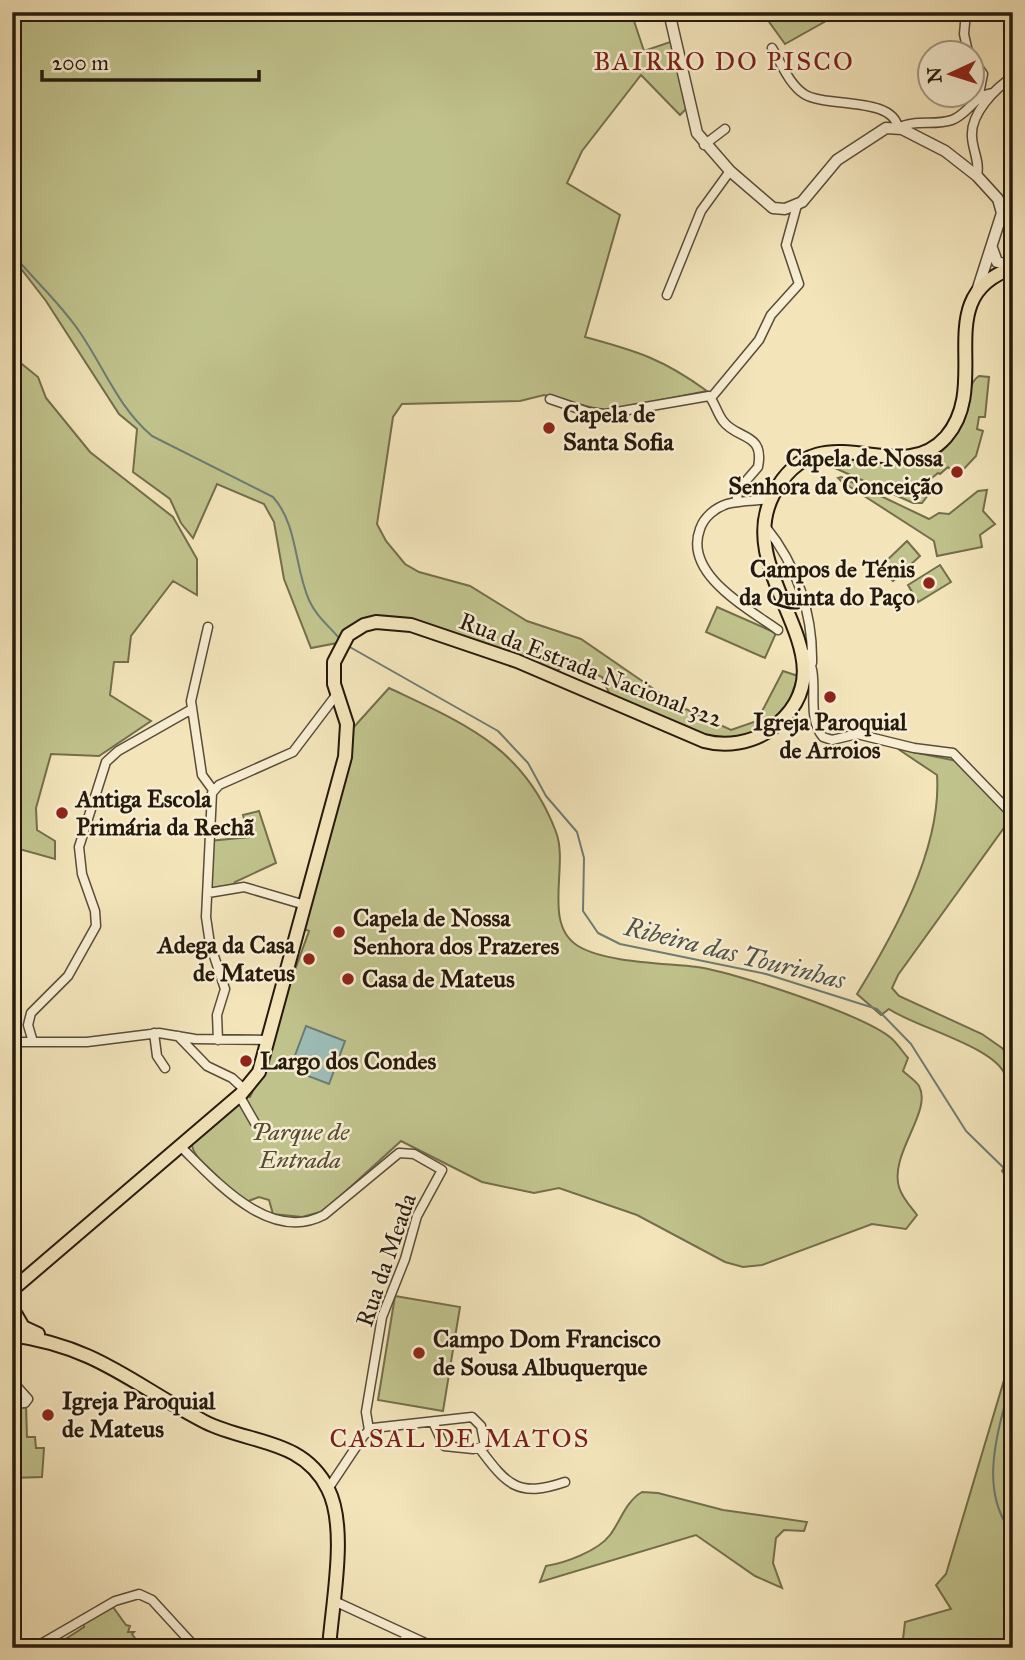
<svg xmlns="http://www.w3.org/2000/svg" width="1025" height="1660" font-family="'IM FELL Great Primer',serif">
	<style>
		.green { fill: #c0c28c; stroke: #736e4c; stroke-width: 2 }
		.water { fill: #9dbdb7; stroke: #6d7c73; stroke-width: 2 }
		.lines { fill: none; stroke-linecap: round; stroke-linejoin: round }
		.stream { stroke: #6d7c73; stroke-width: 2 }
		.minor-casing { stroke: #594c38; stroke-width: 11 }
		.tertiary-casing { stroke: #594c38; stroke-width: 13 }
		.primary-casing { stroke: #261a0c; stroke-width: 16 }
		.minor { stroke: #f7edd2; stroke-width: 8 }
		.tertiary { stroke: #f7edd2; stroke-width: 10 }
		.primary { stroke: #f3e4ba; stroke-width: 12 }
		.poi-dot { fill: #8f2418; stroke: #f7edd2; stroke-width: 2.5 }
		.labels { text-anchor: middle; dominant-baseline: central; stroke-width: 5; stroke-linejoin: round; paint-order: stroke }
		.poi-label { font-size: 24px; font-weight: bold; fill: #261a0c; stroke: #f7edd2; text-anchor: start }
		.street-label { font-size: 24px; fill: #261a0c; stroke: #f7edd2 }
		.park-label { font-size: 24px; font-style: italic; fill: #544c32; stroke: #f7edd2 }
		.neighbourhood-label { font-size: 26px; letter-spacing: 2px; fill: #7a1f14; stroke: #f7edd2 }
		.water-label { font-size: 26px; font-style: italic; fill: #505348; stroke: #f7edd2 }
	</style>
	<rect width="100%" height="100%" fill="#f3e4ba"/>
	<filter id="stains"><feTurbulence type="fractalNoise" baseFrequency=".00286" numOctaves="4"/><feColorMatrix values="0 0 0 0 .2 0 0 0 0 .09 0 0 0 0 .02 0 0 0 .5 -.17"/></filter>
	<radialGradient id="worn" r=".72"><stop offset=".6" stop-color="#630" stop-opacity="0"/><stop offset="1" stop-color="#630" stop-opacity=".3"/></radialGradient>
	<!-- green -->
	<path class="green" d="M12,12H631L644,51L673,41L686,109L680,115L641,75L582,151L567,183L620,215L585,337C637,351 663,359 707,391L605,411L544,395L520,401L402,404L393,417L377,524L386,541L405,564L419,572L470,586L527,621L581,639L677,705L731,730L757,721L783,671L798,676L789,702L768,726L747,736L715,739L610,695L602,677C585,669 574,661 556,671L401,619L345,632L337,643L311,648L284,579L274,522L264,504L217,484L193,538L181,523L170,499L133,472L137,429L119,414L46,301L12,257Z
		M762,12H842L785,44Z
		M12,356L38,377L46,398L90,452L173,517L197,559V595L173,581L131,636L128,662H114L110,695L151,721L99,756L51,754L36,808L37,830L55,841V859L12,847Z
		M979,376L989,377L985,417H979L977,429L983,431L976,456L962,471L958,468L953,472L948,467L940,474L938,473L921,487L928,495L922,503H913L826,464C859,444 898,478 927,462C944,453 963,429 967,411C971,398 967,384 979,376Z
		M841,477L929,519L939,513L949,514L978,491L987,490L983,511L995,524L980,535L982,547L937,556L934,541L841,481L838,478Z
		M907,541L920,556L893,581L880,567Z
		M940,565L951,582L918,602L908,585Z
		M717,607L776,633L765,658L706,632Z
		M389,688C465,724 524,747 556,832C569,865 542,924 578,946C606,963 664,963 697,967C734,972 864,1015 891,1038C897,1043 902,1051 908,1058L903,1071C908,1076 915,1080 919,1086C933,1111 889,1154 899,1187C902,1198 911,1207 917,1215L906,1229L872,1224L762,1265L743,1267L725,1262L637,1215L559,1188L534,1193L482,1182L401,1141L324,1211L302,1217L273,1214L269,1200L259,1197L246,1202C233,1191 189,1158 192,1142L247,1096L250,1097L270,1054L291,981L309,931L304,929L351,757L353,728Z
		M898,749L957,761L1011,818L898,975L892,988L899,996L982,1034L1002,1048L1012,1060L1013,1104L1009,1124L1013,1122V1184L1002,1171C1011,1159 1006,1138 1004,1124C1003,1109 1010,1089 1005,1075C995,1047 915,1027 889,1009L881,1015L857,994C894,934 942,848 937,775Z
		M259,811L276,863L235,882L233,886L210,891L209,841L249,837L243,815Z
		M395,1296L460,1307L443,1411L378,1400Z
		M1013,1350V1648H902L905,1622L951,1609L936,1585L946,1574Z
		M12,1405H26L27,1437H35L36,1448H44L42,1477L12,1478Z
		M642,1492L658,1493L723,1510L807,1522L804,1531L784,1530L776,1538L773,1563L782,1588L755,1576L696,1535L540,1582L546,1566C565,1563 598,1551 610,1535C620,1522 626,1501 642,1492Z
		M113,1607L126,1625L130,1626L128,1632H134L132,1634L142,1648H61L58,1644L84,1627L83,1623Z"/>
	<!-- water -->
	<path class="water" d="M306,1026L345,1041L329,1084L290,1069Z"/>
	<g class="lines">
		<!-- stream -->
		<path class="stream" d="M12,253C33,279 60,303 79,331C104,367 117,406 152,436L273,497C298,525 294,566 309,600C316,616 328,625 339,638
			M348,646L498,731L528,763L546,796L577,832L584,858L583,911L598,933L620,944L766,974L877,1009L911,1044L966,1131L1013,1177
			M1013,1372C1001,1424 975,1488 1013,1534"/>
		<defs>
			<path id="minor" d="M966,12L964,34L968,52
				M772,48C781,63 789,84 804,94C826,108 893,96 898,128C914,119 935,126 952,120C968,114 975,95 993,93
				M972,58L983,74L978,99
				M704,145L725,129
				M977,176C980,161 973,152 972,137C970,114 995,88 1013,77
				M1001,206L1013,213
				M667,295L701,211L730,171
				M711,398L759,340L771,315L799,284L786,245L797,205
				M550,399L588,412L605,414L709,396C715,403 717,413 723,421C737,440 765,432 758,467L739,489L736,502
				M771,499C757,501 741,500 727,504C715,508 704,517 700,529C683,574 749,609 778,630
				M765,526C797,565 813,614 812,663
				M208,627L191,701L202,775L213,790
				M803,651C824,673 803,713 823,737L832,740L857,734L914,748L953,753L1013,815
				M208,893L244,887L305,905
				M154,1033L157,1056L165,1068
				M178,1036L207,1066L232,1078L245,1090
				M218,1040L217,1015L225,989L210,944L206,917L212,793L219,785L293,752L337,694
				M12,1042H87L159,1033L195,1039L269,1040
				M33,1042L28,1025L31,1013L68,976L96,926L95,911L82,874L79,847L106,762L118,751L192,709
				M239,1095L255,1123
				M180,1146C214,1179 269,1244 324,1215L399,1153L414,1154L442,1170L417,1216L405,1259L382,1317L366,1412L369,1430
				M12,1381L28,1399L25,1403L12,1404
				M480,1449C507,1485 518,1498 565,1482
				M328,1489L364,1435L373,1428L472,1417L481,1426L485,1446L473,1449L444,1446L433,1422
				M332,1600L436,1648
				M34,1648L115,1601L139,1594L152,1600L196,1648
				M404,1648L405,1635"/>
			<path id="tertiary" d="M669,12L697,133L730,171L773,208L785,209L802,202L837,160L886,128L902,129L945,151L977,176L998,199L1002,213L977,291
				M992,248L997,262L1013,266"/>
			<path id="primary" d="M12,1290L241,1094L259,1072L345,757L347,724L334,684V662L348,635L364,625L376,622L411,625L517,661L704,741C726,747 751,743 770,730C863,662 730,579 773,495C819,406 897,492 946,437C993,383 928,296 1013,268
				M12,1308L23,1327
				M12,1322L38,1334
				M12,1335C98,1347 133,1385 205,1422C249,1444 303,1438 328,1489C348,1528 332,1604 329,1648"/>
		</defs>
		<!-- minor casing -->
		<use href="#minor" class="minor-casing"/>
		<!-- tertiary casing -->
		<use href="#tertiary" class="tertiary-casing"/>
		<!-- primary casing -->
		<use href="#primary" class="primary-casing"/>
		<!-- minor -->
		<use href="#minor" class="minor"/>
		<!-- tertiary -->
		<use href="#tertiary" class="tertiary"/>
		<!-- primary -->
		<use href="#primary" class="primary"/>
	</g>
	<!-- markers -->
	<g class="poi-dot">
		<circle cx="549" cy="428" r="7"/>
		<circle cx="957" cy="472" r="7"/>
		<circle cx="929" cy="583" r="7"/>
		<circle cx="830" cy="697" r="7"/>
		<circle cx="62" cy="813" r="7"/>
		<circle cx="339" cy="932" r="7"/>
		<circle cx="309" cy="959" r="7"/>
		<circle cx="348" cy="979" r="7"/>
		<circle cx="246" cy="1061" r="7"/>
		<circle cx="419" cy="1353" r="7"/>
		<circle cx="48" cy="1415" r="7"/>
	</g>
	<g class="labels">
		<!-- poi labels -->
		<g class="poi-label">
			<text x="563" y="414">Capela de<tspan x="563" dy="28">Santa Sofia</tspan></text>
			<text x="943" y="458" text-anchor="end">Capela de Nossa<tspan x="943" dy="28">Senhora da Conceição</tspan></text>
			<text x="915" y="569" text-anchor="end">Campos de Ténis<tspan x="915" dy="28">da Quinta do Paço</tspan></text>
			<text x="830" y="722" text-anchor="middle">Igreja Paroquial<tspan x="830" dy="28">de Arroios</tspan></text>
			<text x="76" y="799">Antiga Escola<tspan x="76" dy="28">Primária da Rechã</tspan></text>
			<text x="353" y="918">Capela de Nossa<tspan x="353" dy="28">Senhora dos Prazeres</tspan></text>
			<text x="295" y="945" text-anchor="end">Adega da Casa<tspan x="295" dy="28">de Mateus</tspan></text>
			<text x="362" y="979">Casa de Mateus</text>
			<text x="260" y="1061">Largo dos Condes</text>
			<text x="433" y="1339">Campo Dom Francisco<tspan x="433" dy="28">de Sousa Albuquerque</tspan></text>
			<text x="62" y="1401">Igreja Paroquial<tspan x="62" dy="28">de Mateus</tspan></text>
		</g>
		<!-- street labels -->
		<g class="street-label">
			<text transform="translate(591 670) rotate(21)">Rua da Estrada Nacional 322</text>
			<text transform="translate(386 1260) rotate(-71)">Rua da Meada</text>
		</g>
		<!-- park labels -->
		<g class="park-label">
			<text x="300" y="1132">Parque de<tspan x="300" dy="28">Entrada</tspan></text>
		</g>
		<!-- neighbourhood labels -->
		<g class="neighbourhood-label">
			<text x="724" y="61">BAIRRO DO PISCO</text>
			<text x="460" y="1438">CASAL DE MATOS</text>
		</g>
		<!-- water labels -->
		<g class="water-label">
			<text transform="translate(735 953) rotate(14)">Ribeira das Tourinhas</text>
		</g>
	</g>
	<!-- margin -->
	<rect width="1025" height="1660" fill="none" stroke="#f3e4ba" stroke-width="42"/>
	<rect x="14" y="14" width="997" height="1632" fill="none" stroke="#261a0c" stroke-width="3.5"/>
	<rect x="21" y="21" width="983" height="1618" fill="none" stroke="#261a0c" stroke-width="2"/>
	<!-- north arrow -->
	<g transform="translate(951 74) rotate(266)"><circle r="33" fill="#f7edd2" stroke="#a39983" stroke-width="2"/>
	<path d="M0-5L12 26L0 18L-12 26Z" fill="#8f2418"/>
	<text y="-10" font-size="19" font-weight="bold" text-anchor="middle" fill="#261a0c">N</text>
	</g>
	<!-- scale -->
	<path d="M42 70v10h217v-10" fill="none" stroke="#261a0c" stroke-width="3.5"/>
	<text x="52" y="70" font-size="21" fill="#261a0c" stroke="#f7edd2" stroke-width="5" paint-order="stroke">200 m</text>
	<rect width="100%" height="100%" filter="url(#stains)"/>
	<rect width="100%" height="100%" fill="url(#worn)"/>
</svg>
